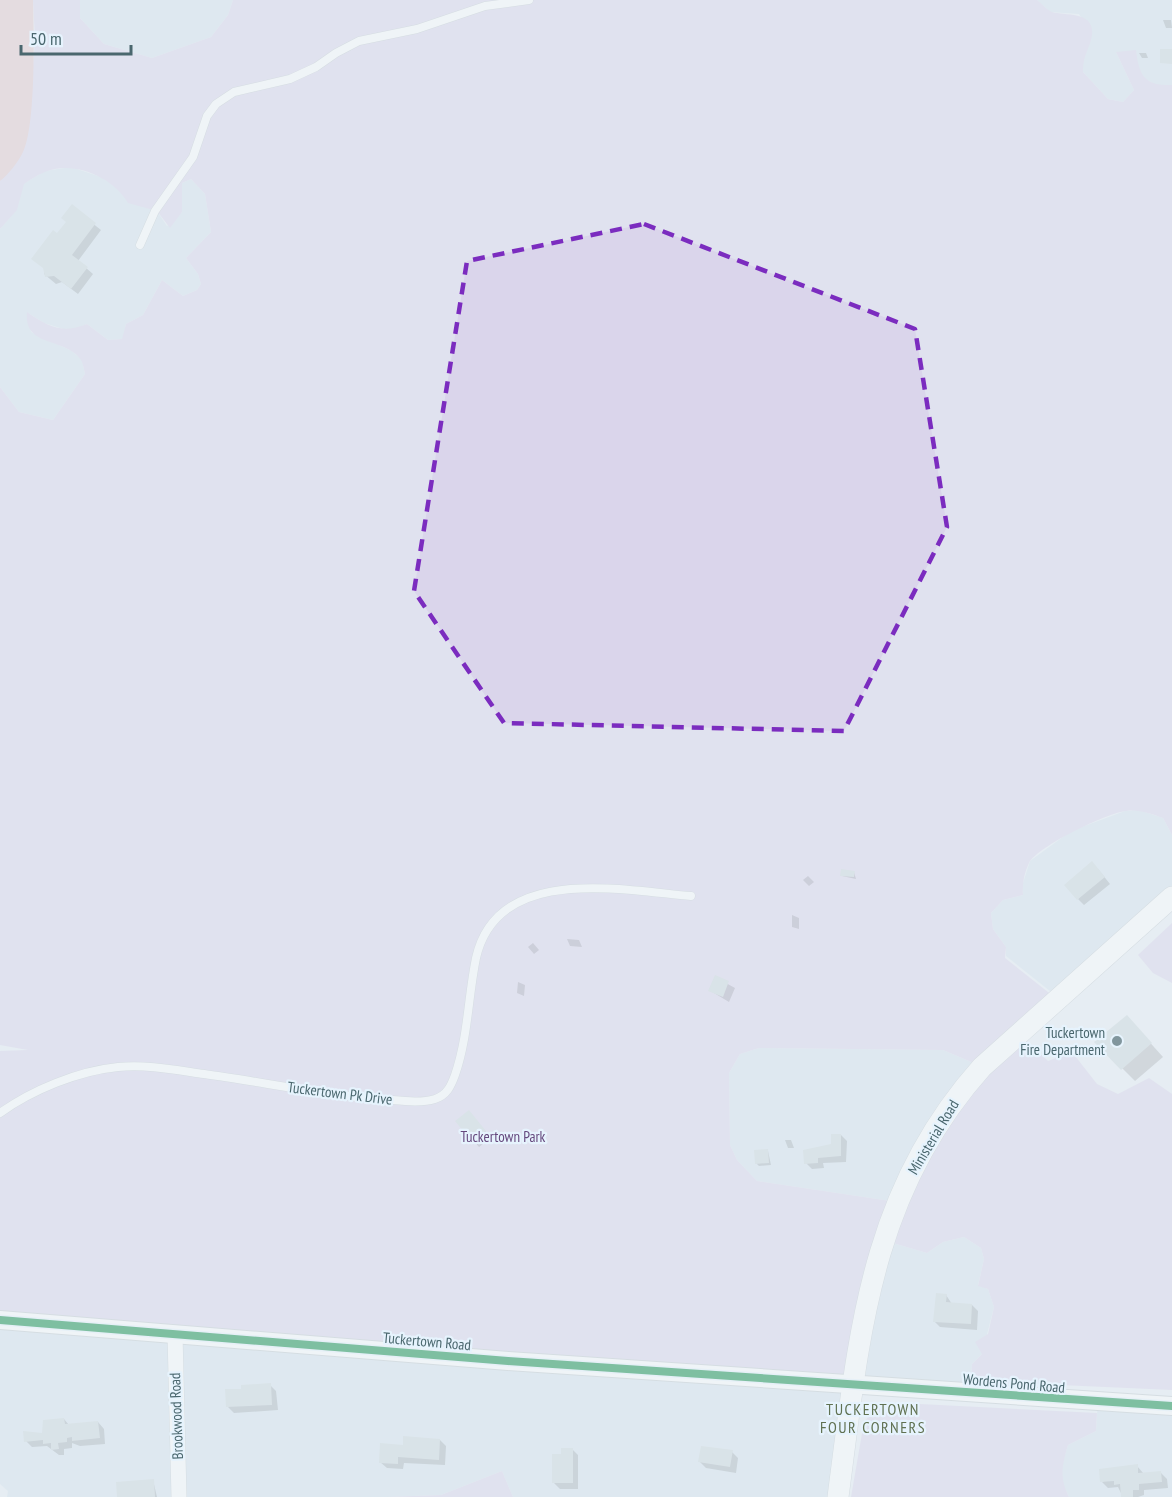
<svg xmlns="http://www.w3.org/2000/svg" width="1172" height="1497" font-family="'PT Sans Narrow',sans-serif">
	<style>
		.residential { fill: #d5e3ed }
		.green { fill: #dad5eb; fill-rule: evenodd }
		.water { fill: #e2c7ca }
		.shadow { fill: #0003 }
		.building { fill: #cbd7db }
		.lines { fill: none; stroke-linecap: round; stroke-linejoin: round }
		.service-casing { stroke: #c2cbcf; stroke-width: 9 }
		.minor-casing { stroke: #c2cbcf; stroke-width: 16 }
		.tertiary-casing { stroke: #c2cbcf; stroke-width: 20 }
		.secondary-casing { stroke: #c1cacf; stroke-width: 22 }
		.service { stroke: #fbfcfd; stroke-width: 8 }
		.minor { stroke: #fbfcfd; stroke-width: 15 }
		.tertiary { stroke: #fbfcfd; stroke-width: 18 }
		.secondary { stroke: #fbfcfd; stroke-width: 21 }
		.cycleway-casing { stroke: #e6f3fd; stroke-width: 11 }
		.cycleway { stroke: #00873e; stroke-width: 8 }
		.marked { fill: none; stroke: #7b2cbf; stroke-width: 4.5; stroke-dasharray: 12 8; stroke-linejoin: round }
		.poi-dot { fill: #81969d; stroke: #e6f3fd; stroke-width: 2 }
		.labels { text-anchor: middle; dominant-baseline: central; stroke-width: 4.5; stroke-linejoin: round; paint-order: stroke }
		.poi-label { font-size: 15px; fill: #4a676e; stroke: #e6f3fd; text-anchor: end }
		.street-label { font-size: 15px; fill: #4a676e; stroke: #e6f3fd }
		.park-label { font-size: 15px; fill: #66497e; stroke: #e6f3fd }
		.neighbourhood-label { font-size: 16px; letter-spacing: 1.5px; fill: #607151; stroke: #e6f3fd }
	</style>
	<rect width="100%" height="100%" fill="#e6edf3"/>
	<!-- residential -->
	<path class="residential" d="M80,0H233L228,15L211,37L152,58L104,44L80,18Z
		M1037,0H1172V85L1158,86L1147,80L1116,52L1134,90L1123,102L1108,99L1083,72V57L1092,34L1079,14L1050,12Z
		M71,167L101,177L157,211L167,226L182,212V183L191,179L205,194L211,232L186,258L198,274L201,284L197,290L183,296L162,280L143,315L126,324L123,339L108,340L87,324L70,331L44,323L28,313L31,332L72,351L82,360L85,374L53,420L19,412L0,387V229L17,209L23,184L45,171Z
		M1139,810L1163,818L1172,835V899L1060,999L1006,956V947L993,929L991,913L1003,900L1023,895L1022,886L1030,861L1071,831L1125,811Z
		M759,1048L943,1050L983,1067L897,1202L757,1181L737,1160L730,1145L729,1073L740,1054Z
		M964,1237L981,1248L984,1259L978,1285L988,1289L994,1307L982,1354L972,1364L970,1391L859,1386L839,1497H513L502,1471L441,1495L386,1497H7L8,1491L0,1484V1324L886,1241L927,1253L943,1242Z
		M1098,1399L1172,1401V1497H1069L1061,1481V1468L1068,1445L1096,1431Z"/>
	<!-- green -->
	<path class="green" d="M33,0H80V18L104,44L152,58L211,37L228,15L233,0H1037C1042,4 1047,10 1052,12C1066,16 1095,11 1092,35C1090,49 1083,54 1083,72L1108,99L1123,102L1134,90L1116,52L1136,50C1139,75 1144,86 1172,85V835L1163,818C1151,814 1139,809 1126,811C1107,813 1038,846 1029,863C1024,873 1022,885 1023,895L1003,900L991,913L993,929L1006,947L1005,958L1058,1000L1022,1037L1048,1061L1072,1052L1097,1084L1118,1094L1149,1078L1172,1094V1390L971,1381L972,1364L982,1354L975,1342L988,1334L994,1307L988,1289L978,1286L984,1259L981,1248L964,1237L943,1242L927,1253L886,1241L853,1385L0,1324V1051L28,1050L0,1045V387L19,412L53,420L85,374C84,370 83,363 81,360C66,337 23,348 27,312C49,327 62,334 87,324L108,340L122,339L126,324L143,315L162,280L183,296L197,290L201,284L198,274L186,258L211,232L205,194L191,179L182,183V212L170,228L157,211L128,203C113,177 73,160 45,172C37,175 30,180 24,184L17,210L0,229V181L28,133L35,39ZM759,1048L943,1050L983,1067L897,1202L757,1181L737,1160L730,1145L729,1073L740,1054Z
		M1172,923V983L1153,973L1138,955Z
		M900,1403L1097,1413L1096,1431L1068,1445C1062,1466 1059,1477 1069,1497H851L864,1422L874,1410Z
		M502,1471L513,1497H386L441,1495Z"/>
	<!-- water -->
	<path class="water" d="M0,0H33C34,31 36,127 23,152C19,161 8,175 0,181Z"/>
	<!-- shadow -->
	<path class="shadow" d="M1163,20H1171L1172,28H1166Z
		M1139,53H1146L1148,58H1142Z
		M72,207L101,230L78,261L93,274L78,294L62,282L56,284L44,274L57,235L67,222Z
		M1098,869L1110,884L1084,905L1078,899Z
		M854,872L856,879L842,876Z
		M808,876L814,882L809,886L803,880Z
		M792,915L799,918V929L792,927Z
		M567,939L579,940L582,947L570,946Z
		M533,943L539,950L534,954L528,947Z
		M715,977L735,988L729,1002L709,990Z
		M518,982L525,985L524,996L517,993Z
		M1127,1017L1163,1057L1135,1081L1096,1042Z
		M469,1112L491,1138L479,1147L457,1121Z
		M841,1135L847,1141L846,1162L823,1163L824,1168L812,1169L806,1163L833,1146Z
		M785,1140H791L794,1148H788Z
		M768,1151L771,1165L759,1166L756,1163Z
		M946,1295L952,1304L972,1305L978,1311L977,1330L940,1327L934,1321Z
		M270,1385L276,1391L278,1410L234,1413L228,1407L243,1390Z
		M64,1419L69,1425L98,1422L104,1429L105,1444L80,1446L72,1443V1448L64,1449V1455H59L47,1446L32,1447L26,1441L43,1434Z
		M440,1440L446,1446L445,1465L404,1463L403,1469L387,1468L380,1462L404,1447Z
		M572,1449L578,1455V1489H560L554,1483L562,1455Z
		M732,1452L738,1458L736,1473L706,1468L700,1462Z
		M1137,1466L1144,1474L1161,1473L1167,1479L1168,1488L1144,1490V1495L1138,1497H1123L1118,1487L1108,1488L1102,1482Z
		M153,1480L157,1497H119Z"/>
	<!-- building -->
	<path class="building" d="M1160,49H1172V64L1160,63Z
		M72,204L96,223L72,255L88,267L71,289L54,276L45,277L43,268L31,259L53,230L57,233L66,222L61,218Z
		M1092,861L1105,877L1077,900L1064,885Z
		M841,869L855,871L854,877L840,876Z
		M715,975L729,981L723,997L708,991Z
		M1127,1015L1152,1043L1121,1070L1094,1042Z
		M469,1110L486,1131L472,1142L455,1121Z
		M831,1134H841V1156L818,1158V1163L804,1164L803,1150L831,1144Z
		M768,1149L769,1163L755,1164L754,1150Z
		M936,1293L947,1294L946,1302L972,1304L971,1324L933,1322Z
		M271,1383L272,1405L226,1407L225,1389H241V1385Z
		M64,1418L65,1424L98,1421L100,1438L72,1441V1437L67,1438V1442L58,1443L59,1449L51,1450V1443L43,1444V1440L24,1442L23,1431L42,1433L43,1420Z
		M403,1436L440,1439L439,1460L398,1457V1464L379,1463L380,1443L403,1445Z
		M701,1446L733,1450L730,1467L698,1462Z
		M561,1448H573V1483H552V1454H561Z
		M1138,1464V1473L1161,1471L1162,1482L1139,1484V1490H1133V1497H1121L1120,1484L1114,1485V1481L1100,1482L1099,1469Z
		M154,1479L155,1497H117L116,1482Z"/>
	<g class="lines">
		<defs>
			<path id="service" d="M140,245L155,211L193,157L207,116L216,104L234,92L290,79L316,67L336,53L359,41L417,29L485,6L529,0
				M0,1113C32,1090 78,1071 118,1067C146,1064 176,1070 204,1074C263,1082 322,1095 380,1099C397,1100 419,1104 435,1099C447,1095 451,1086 455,1075C468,1038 468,997 476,958C497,864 621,890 691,896"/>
			<path id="minor" d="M175,1334L179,1497"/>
			<path id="tertiary" d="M0,1320L508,1361L1172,1406"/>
			<path id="secondary" d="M838,1497C859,1338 869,1193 982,1067L1172,897"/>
		</defs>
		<!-- service casing -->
		<use href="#service" class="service-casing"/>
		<!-- minor casing -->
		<use href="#minor" class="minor-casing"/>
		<!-- tertiary casing -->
		<use href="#tertiary" class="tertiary-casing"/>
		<!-- secondary casing -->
		<use href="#secondary" class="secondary-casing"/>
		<!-- service -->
		<use href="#service" class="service"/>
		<!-- minor -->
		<use href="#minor" class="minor"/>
		<!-- tertiary -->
		<use href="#tertiary" class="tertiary"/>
		<!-- secondary -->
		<use href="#secondary" class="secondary"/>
		<defs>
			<path id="cycleway" d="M0,1320L508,1361L1172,1406"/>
		</defs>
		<!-- cycleway casing -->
		<use href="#cycleway" class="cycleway-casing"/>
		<!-- cycleway -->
		<use href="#cycleway" class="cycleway"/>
	</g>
	<!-- marked area -->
	<path d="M0 0H1172V1497H0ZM644,224L915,329L947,527L844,731L504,723L414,591L467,261Z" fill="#e6edf3" fill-opacity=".55" fill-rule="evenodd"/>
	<path class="marked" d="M644,224L915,329L947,527L844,731L504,723L414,591L467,261Z"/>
	<!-- markers -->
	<circle class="poi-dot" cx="1117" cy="1041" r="6"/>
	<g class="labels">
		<!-- poi labels -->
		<g class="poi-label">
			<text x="1105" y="1032">Tuckertown<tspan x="1105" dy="17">Fire Department</tspan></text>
		</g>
		<!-- street labels -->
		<g class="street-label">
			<text transform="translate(340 1093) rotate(7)">Tuckertown Pk Drive</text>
			<text transform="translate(933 1137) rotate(-59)">Ministerial Road</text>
			<text transform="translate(427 1341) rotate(5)">Tuckertown Road</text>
			<text transform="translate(1014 1383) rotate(5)">Wordens Pond Road</text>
			<text transform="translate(176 1416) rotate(-92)">Brookwood Road</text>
		</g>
		<!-- park labels -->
		<g class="park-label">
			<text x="503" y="1136">Tuckertown Park</text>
		</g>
		<!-- neighbourhood labels -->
		<g class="neighbourhood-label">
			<text x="873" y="1409">TUCKERTOWN<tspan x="873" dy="18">FOUR CORNERS</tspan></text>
		</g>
	</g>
	<!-- scale -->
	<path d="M21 45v9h110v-9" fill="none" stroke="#4a676e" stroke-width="3"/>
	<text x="30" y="45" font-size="18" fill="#4a676e" stroke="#e6f3fd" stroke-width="4.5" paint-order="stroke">50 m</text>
</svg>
